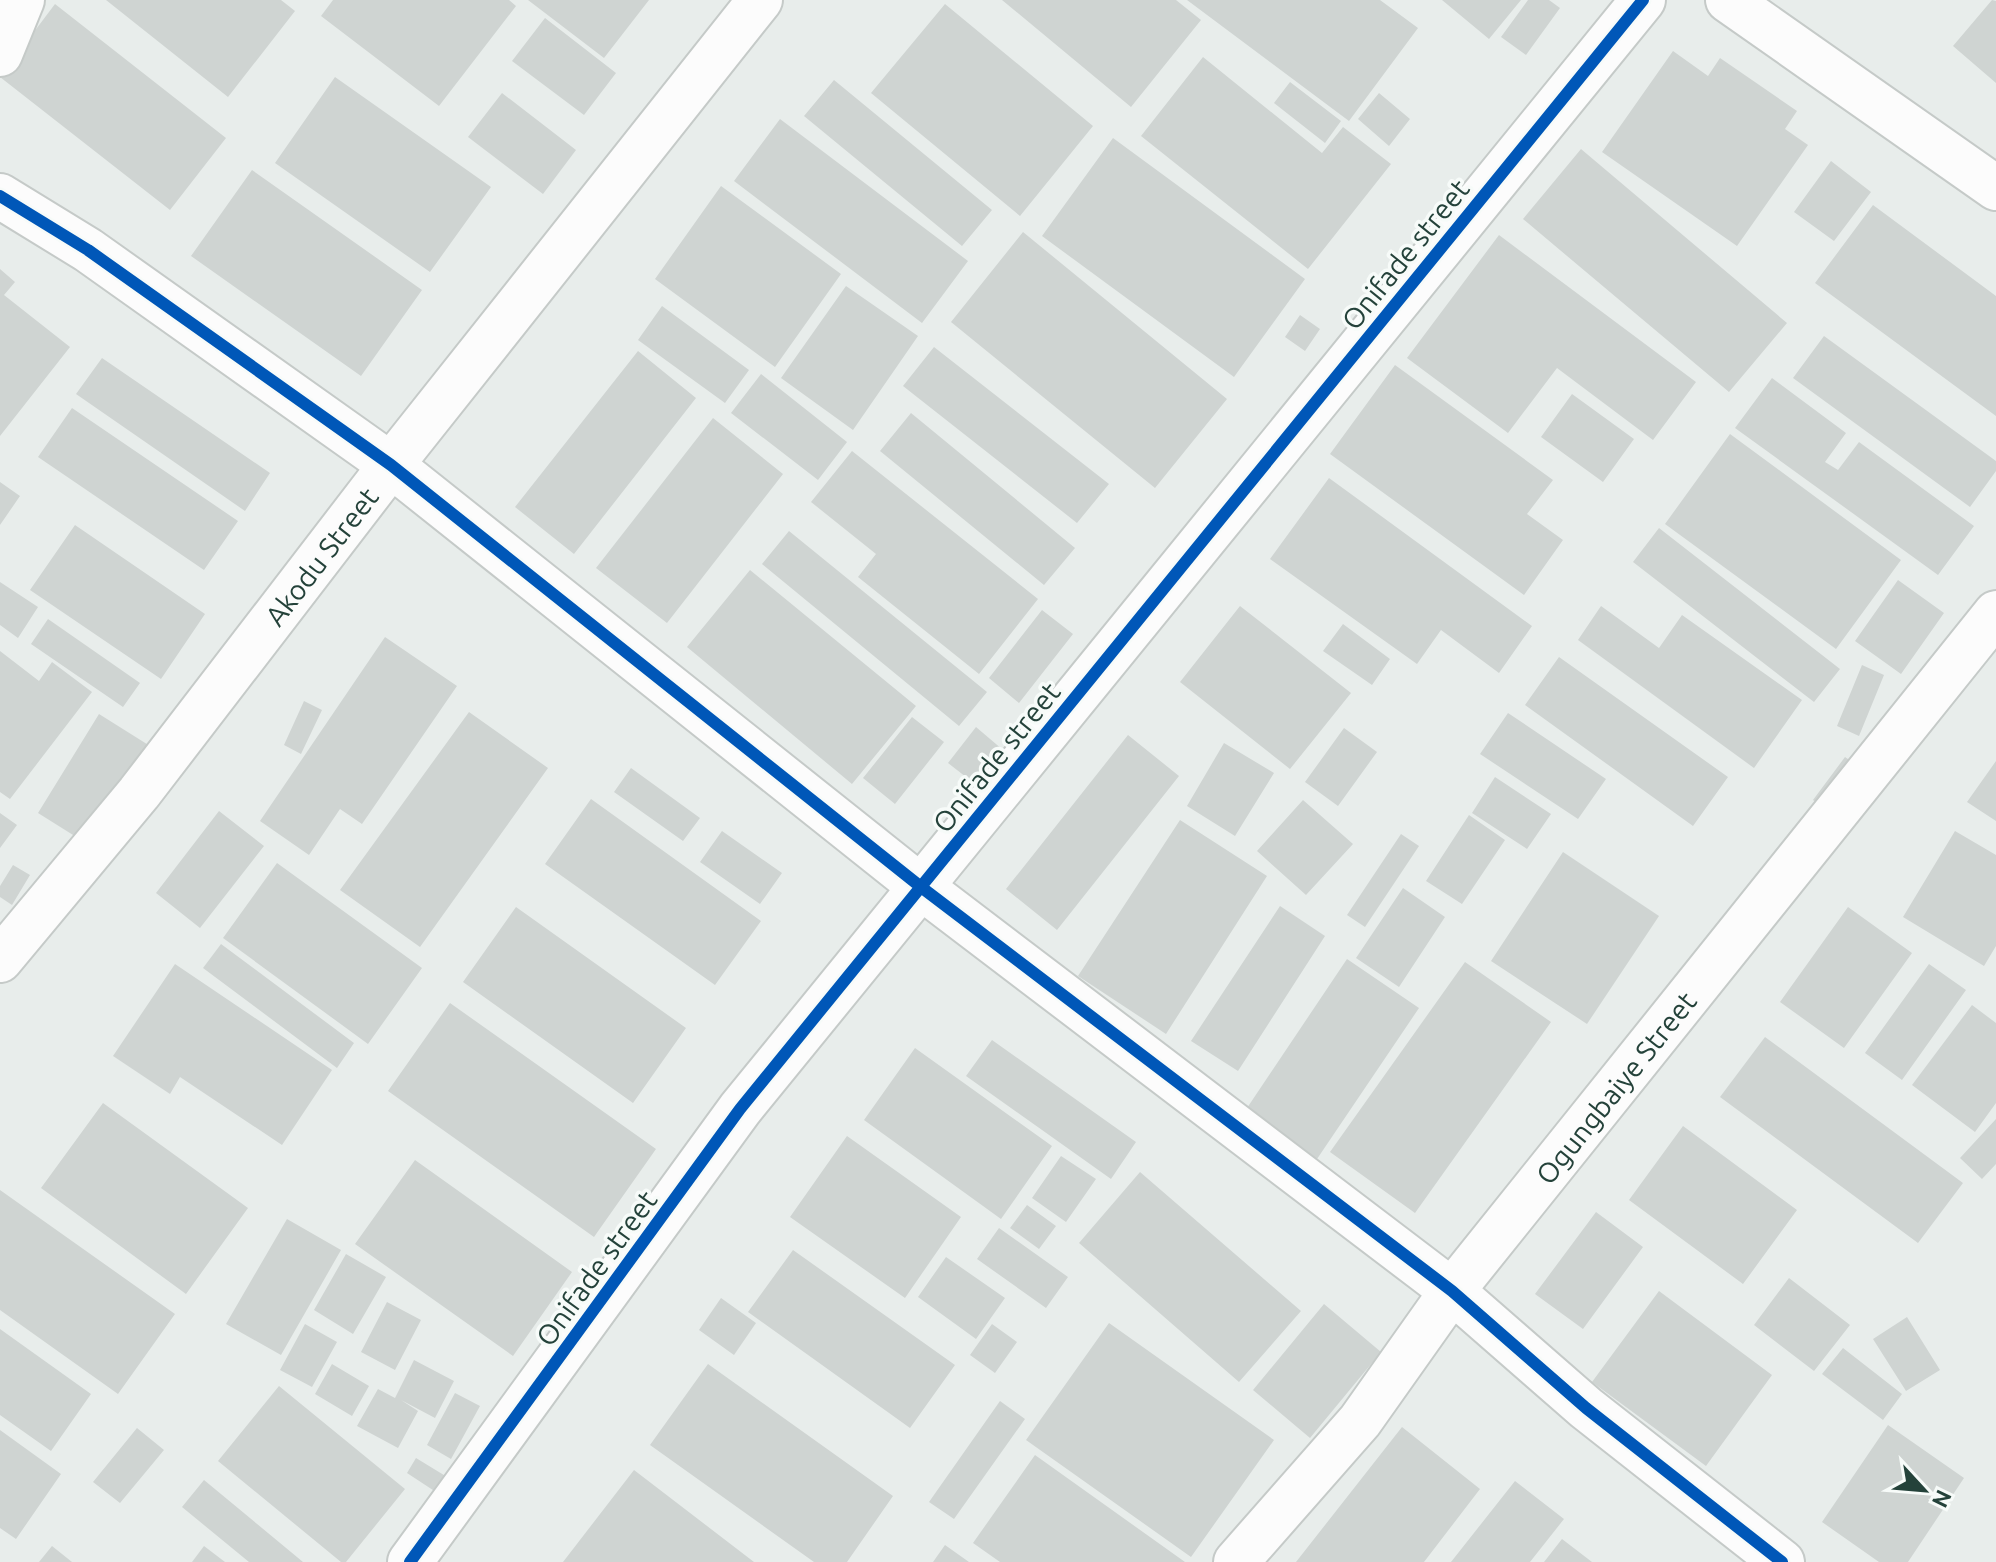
<svg xmlns="http://www.w3.org/2000/svg" width="1996" height="1562" font-family="Ubuntu,sans-serif">
	<style>
		.building { fill: #cfd4d2 }
		.lines { fill: none; stroke-linecap: round; stroke-linejoin: round }
		.minor-casing { stroke: #c5cac8; stroke-width: 48 }
		.minor { stroke: #fcfcfc; stroke-width: 44 }
		.cycleway-casing { stroke: #f7fbf9; stroke-width: 17 }
		.cycleway { stroke: #0057b8; stroke-width: 12 }
		.labels { text-anchor: middle; dominant-baseline: central; stroke-width: 7; stroke-linejoin: round; paint-order: stroke }
		.street-label { font-size: 28px; fill: #24423a; stroke: #f7fbf9 }
	</style>
	<rect width="100%" height="100%" fill="#e8edeb"/>
	<!-- building -->
	<path class="building" d="M106,0H281L295,11L228,97Z
		M333,0H509L516,6L439,106L321,16Z
		M528,0H649L604,58Z
		M1002,0H1176L1201,20L1131,107Z
		M1187,0H1380L1418,28L1349,121Z
		M1442,0H1521L1489,39Z
		M1528,0H1549L1560,8L1526,55L1501,37Z
		M1992,0L1996,1V83L1953,46Z
		M55,4L226,138L170,210L0,77Z
		M945,4L1093,126L1020,216L871,93Z
		M545,18L616,73L584,115L512,61Z
		M1673,51L1708,76L1720,58L1797,111L1785,129L1808,145L1737,246L1602,152Z
		M1203,57L1322,153L1343,127L1391,164L1308,269L1141,136Z
		M335,77L491,187L430,272L275,163Z
		M834,80L992,210L962,246L804,116Z
		M1290,82L1341,121L1325,143L1274,103Z
		M502,93L576,150L543,194L468,137Z
		M1379,93L1410,119L1389,146L1358,119Z
		M780,119L968,261L922,323L734,181Z
		M1113,138L1305,279L1234,377L1042,236Z
		M1581,149L1787,323L1729,392L1523,219Z
		M1831,161L1871,192L1834,241L1794,212Z
		M252,170L422,290L361,376L191,256Z
		M721,186L841,274L775,367L655,279Z
		M1873,205L1996,296V416L1815,283Z
		M1023,232L1227,399L1155,488L951,322Z
		M1499,235L1696,382L1653,440L1557,368L1508,433L1407,358Z
		M0,269L15,282L4,295L70,347L0,436Z
		M846,286L918,336L853,430L781,378Z
		M662,306L749,370L725,403L638,340Z
		M1300,315L1320,329L1305,351L1285,337Z
		M1824,336L1996,461V471L1970,507L1793,378Z
		M934,347L1109,484L1077,523L903,386Z
		M638,351L696,398L574,554L515,507Z
		M102,358L270,473L245,511L76,394Z
		M1395,365L1553,480L1527,514L1563,540L1524,595L1330,454Z
		M761,374L847,442L818,480L731,413Z
		M1772,378L1846,433L1825,462L1838,470L1859,442L1974,526L1938,575L1735,428Z
		M1572,394L1634,439L1603,482L1541,437Z
		M72,408L238,521L204,570L38,457Z
		M911,413L1075,548L1044,585L880,451Z
		M713,418L783,474L667,623L596,568Z
		M1730,434L1901,560L1836,649L1665,524Z
		M852,451L1038,599L979,674L858,577L876,554L811,502Z
		M1329,478L1532,626L1499,673L1441,630L1417,664L1270,559Z
		M0,482L20,496L0,525Z
		M75,525L205,614L161,679L30,590Z
		M1659,528L1840,669L1814,702L1633,562Z
		M789,531L987,692L959,726L762,564Z
		M750,570L916,706L852,784L687,647Z
		M1898,580L1944,613L1901,674L1855,641Z
		M0,582L38,607L18,638L0,625Z
		M1240,606L1351,693L1290,769L1180,682Z
		M1601,606L1659,648L1682,615L1802,700L1754,768L1578,640Z
		M1042,610L1073,634L1019,703L989,678Z
		M48,619L140,683L123,707L31,644Z
		M1343,624L1390,659L1372,685L1323,651Z
		M385,637L457,686L362,824L340,809L309,855L260,821Z
		M0,651L39,681L52,662L92,692L10,799L0,792Z
		M1559,657L1728,777L1693,826L1525,705Z
		M1862,665L1884,675L1859,736L1837,726Z
		M304,701L322,710L301,754L284,745Z
		M469,712L548,768L420,947L340,890Z
		M1508,713L1606,779L1578,819L1480,754Z
		M99,714L150,746L89,845L38,813Z
		M912,717L944,742L895,804L863,778Z
		M976,727L1003,750L975,784L948,763Z
		M1344,728L1377,752L1338,806L1305,782Z
		M1128,735L1179,776L1057,930L1006,889Z
		M1224,743L1274,773L1235,836L1187,806Z
		M1845,757L1865,771L1833,815L1813,800Z
		M1996,761V821L1967,802Z
		M631,768L700,818L683,841L614,792Z
		M1495,777L1551,814L1527,849L1472,813Z
		M591,799L761,921L715,985L545,864Z
		M1303,800L1353,844L1306,895L1257,851Z
		M219,811L264,846L200,928L156,893Z
		M0,813L17,825L0,848Z
		M1469,815L1505,840L1462,904L1426,881Z
		M1180,820L1267,876L1166,1034L1078,976Z
		M722,831L782,873L760,904L700,862Z
		M1955,831L1996,855V946L1984,966L1903,917Z
		M1401,834L1419,846L1365,927L1347,915Z
		M1563,852L1659,916L1587,1024L1491,961Z
		M277,863L422,968L368,1044L223,938Z
		M13,865L30,875L12,905L0,897V886Z
		M1403,888L1445,917L1399,987L1356,958Z
		M1280,906L1325,936L1238,1071L1191,1041Z
		M516,907L686,1028L633,1103L463,982Z
		M1848,907L1912,953L1844,1048L1780,1002Z
		M221,944L354,1043L337,1068L203,968Z
		M1347,959L1419,1008L1317,1159L1245,1111Z
		M1465,962L1551,1022L1415,1213L1330,1152Z
		M175,964L332,1070L282,1145L180,1077L170,1094L113,1056Z
		M1929,964L1966,990L1902,1080L1865,1053Z
		M450,1003L656,1149L594,1237L388,1091Z
		M1972,1005L1996,1023V1103L1975,1132L1912,1085Z
		M1765,1037L1963,1183L1918,1243L1720,1097Z
		M992,1040L1136,1142L1111,1179L966,1076Z
		M915,1048L1052,1146L1001,1219L864,1120Z
		M103,1103L248,1208L186,1294L41,1188Z
		M1996,1119V1164L1982,1179L1960,1158Z
		M1683,1126L1797,1210L1743,1284L1629,1200Z
		M847,1136L961,1217L905,1298L790,1217Z
		M1061,1156L1096,1179L1066,1222L1032,1198Z
		M415,1160L572,1272L513,1356L355,1244Z
		M1140,1172L1301,1311L1239,1382L1079,1243Z
		M0,1190L175,1314L118,1394L0,1310Z
		M1027,1205L1056,1226L1039,1249L1010,1228Z
		M1596,1212L1643,1247L1583,1329L1535,1294Z
		M287,1219L341,1250L281,1355L226,1324Z
		M999,1228L1068,1277L1046,1308L977,1259Z
		M793,1250L955,1365L910,1428L748,1312Z
		M346,1254L386,1277L353,1334L314,1310Z
		M946,1257L1005,1298L976,1339L918,1297Z
		M1789,1278L1850,1325L1814,1371L1754,1325Z
		M1659,1291L1772,1375L1706,1466L1592,1382Z
		M721,1298L756,1323L734,1355L699,1330Z
		M387,1302L421,1320L395,1370L361,1352Z
		M1324,1304L1381,1352L1310,1438L1253,1390Z
		M1907,1317L1940,1370L1906,1391L1873,1339Z
		M1109,1323L1274,1440L1191,1557L1026,1440Z
		M305,1324L337,1342L312,1387L280,1370Z
		M992,1324L1017,1342L995,1373L970,1355Z
		M0,1329L91,1394L51,1451L0,1415Z
		M1843,1348L1902,1394L1883,1420L1822,1374Z
		M414,1360L454,1381L435,1418L401,1400L418,1411L398,1448L357,1426L378,1389L395,1398Z
		M332,1364L369,1386L352,1416L315,1394Z
		M708,1364L893,1496L847,1562H814L650,1445Z
		M279,1386L405,1489L346,1562H341L218,1461Z
		M455,1393L480,1406L451,1459L427,1445Z
		M1000,1401L1025,1419L954,1519L929,1502Z
		M1888,1425L1964,1478L1908,1562H1879L1822,1522Z
		M1402,1427L1480,1489L1424,1562H1296Z
		M137,1428L164,1450L120,1503L93,1482Z
		M0,1430L61,1474L16,1539L0,1528Z
		M1035,1455L1185,1562H1000L973,1543Z
		M416,1458L452,1480L442,1496L407,1473Z
		M634,1470L754,1562H563Z
		M204,1480L303,1562H249L182,1507Z
		M1515,1481L1564,1519L1530,1562H1451Z
		M1562,1539L1592,1562H1544Z
		M945,1545L969,1562H933Z
		M52,1546L72,1562H39Z
		M204,1546L225,1562H192Z"/>
	<g class="lines">
		<defs>
			<g id="minor">
				<path d="M1728,0L1996,188"/>
				<path d="M0,54L22,0"/>
				<path d="M0,196L88,250L391,465L921,887L1452,1291L1586,1408L1782,1562"/>
				<path id="s1" d="M0,960L139,793L391,465L760,0"/>
				<path d="M410,1562L740,1109L1643,0"/>
				<path id="s2" d="M1236,1562L1360,1421L1452,1291L1996,613"/>
			</g>
		</defs>
		<!-- minor casing -->
		<use href="#minor" class="minor-casing"/>
		<!-- minor -->
		<use href="#minor" class="minor"/>
		<defs>
			<path id="cycleway" d="M0,196L88,250L391,465L921,887L1452,1291L1586,1408L1782,1562
				M410,1562L740,1109L1643,0"/>
		</defs>
		<!-- cycleway casing -->
		<use href="#cycleway" class="cycleway-casing"/>
		<!-- cycleway -->
		<use href="#cycleway" class="cycleway"/>
	</g>
	<g class="labels">
		<!-- street labels -->
		<g class="street-label">
			<text transform="translate(1405 254) rotate(-51)">Onifade street</text>
			<text stroke="none"><textPath href="#s1" startOffset="516">Akodu Street</textPath></text>
			<text transform="translate(996 757) rotate(-51)">Onifade street</text>
			<text stroke="none"><textPath href="#s2" startOffset="608">Ogungbaiye Street</textPath></text>
			<text transform="translate(596 1268) rotate(-54)">Onifade street</text>
		</g>
	</g>
	<!-- north arrow -->
	<g transform="translate(1924 1490) rotate(116)" stroke="#f7fbf9" stroke-width="6" paint-order="stroke">
	<path d="M0-6L14 30L0 20L-14 30Z" fill="#24423a"/>
	<text y="-12" font-size="22" font-weight="bold" text-anchor="middle" fill="#24423a">N</text>
	</g>
</svg>
